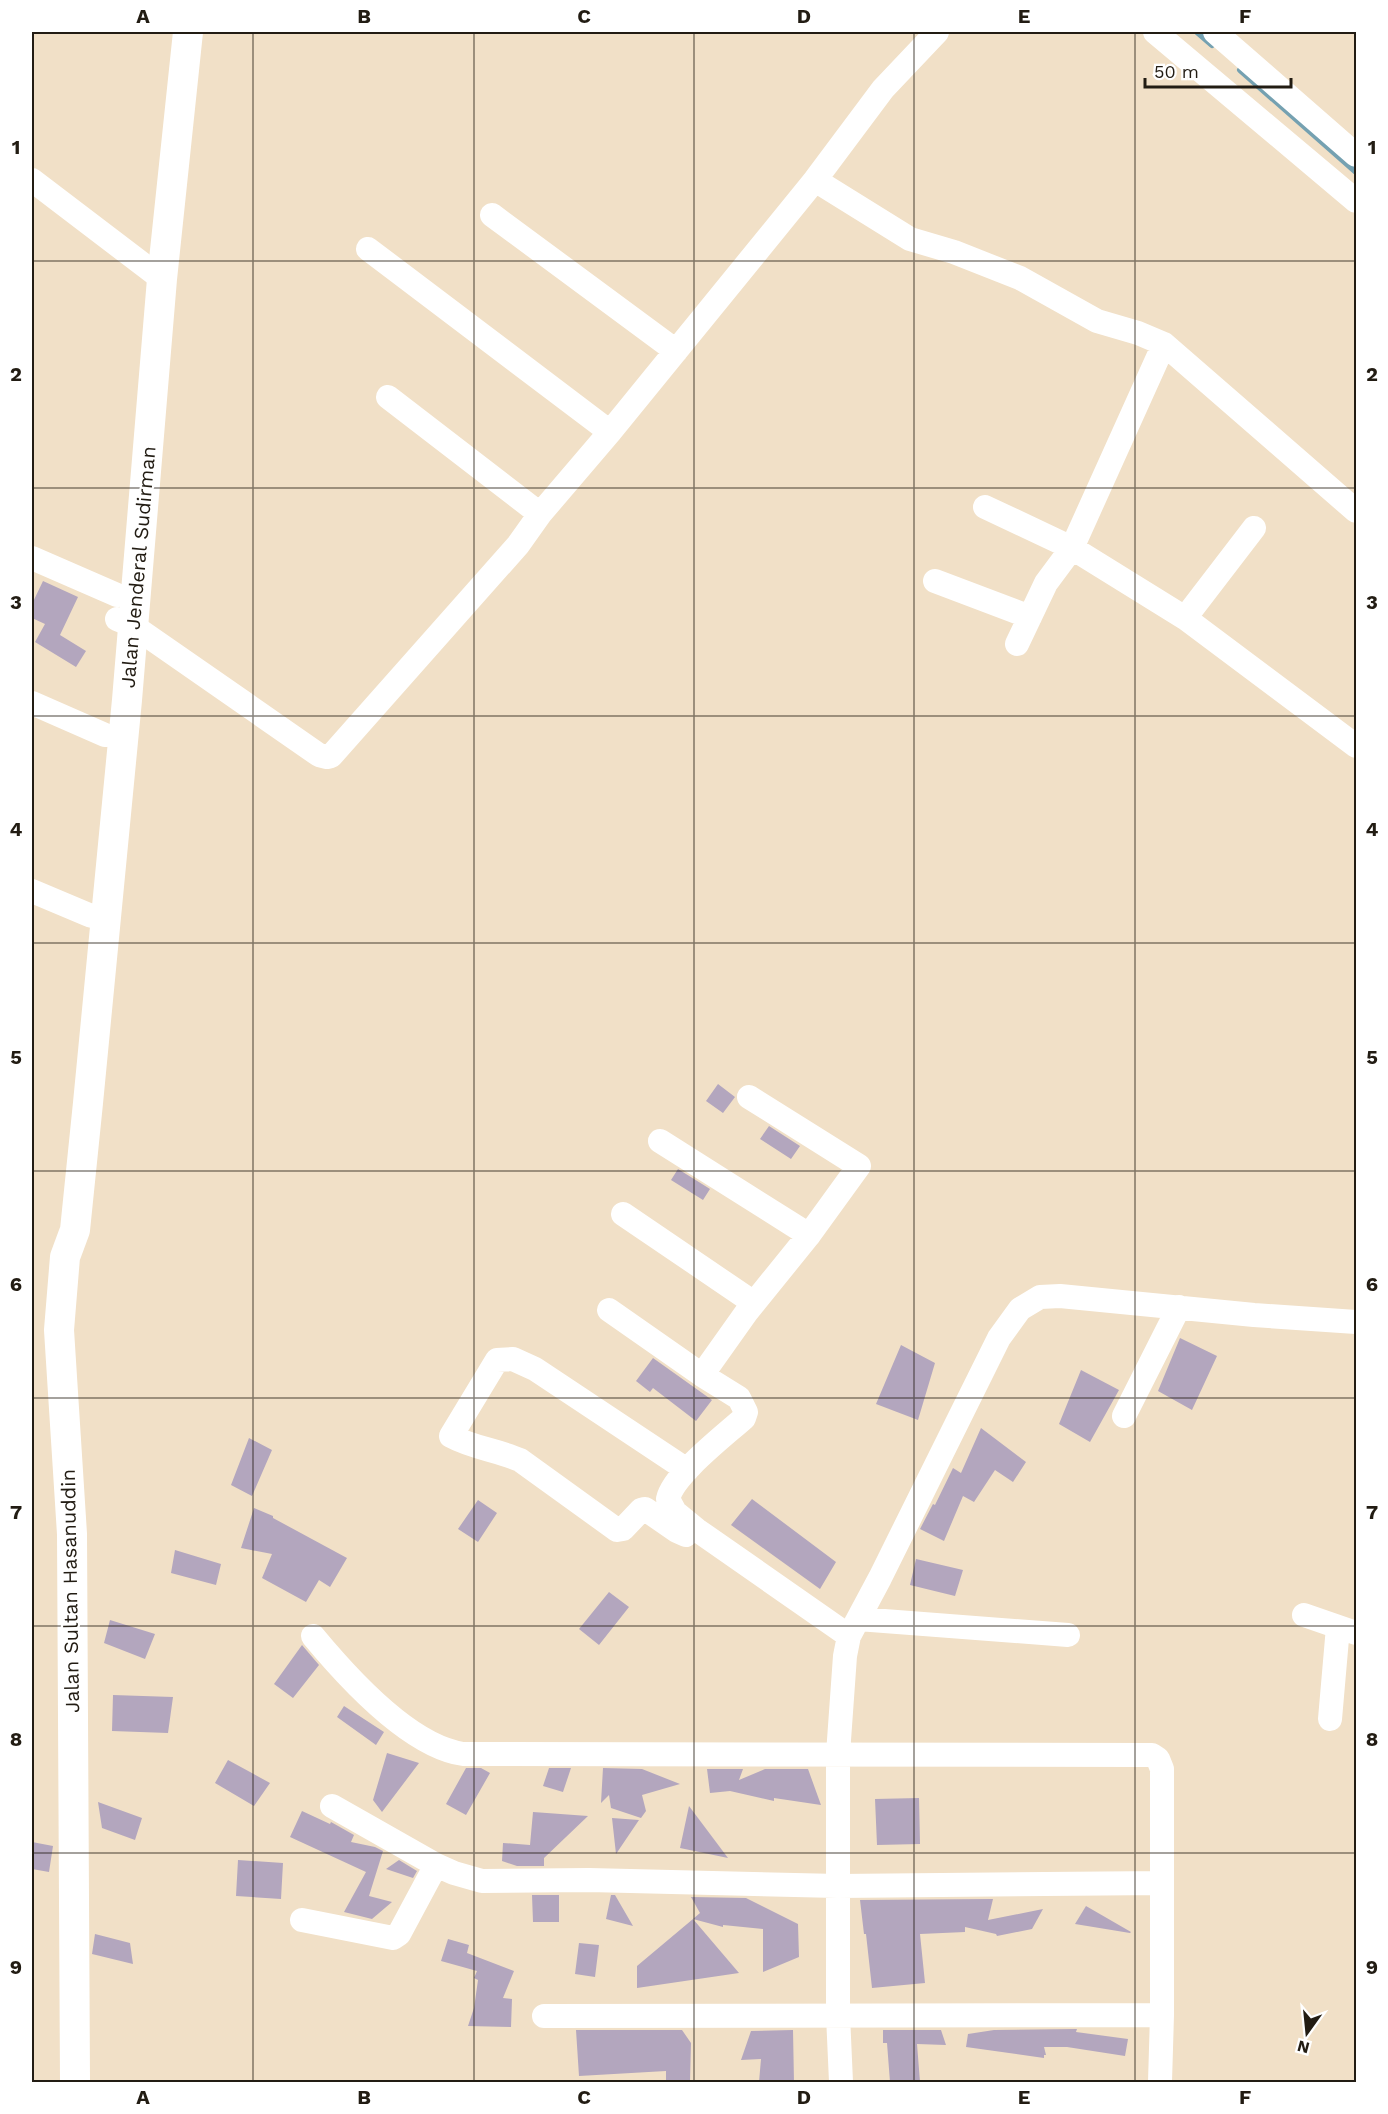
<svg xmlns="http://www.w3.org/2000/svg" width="1388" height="2114" font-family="'Work Sans',sans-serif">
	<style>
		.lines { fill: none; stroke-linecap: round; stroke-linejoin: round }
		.stream { stroke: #75a1b1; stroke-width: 6 }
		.building { fill: #b3a6be }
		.minor { stroke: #fff; stroke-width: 24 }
		.major { stroke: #fff; stroke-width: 30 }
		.grid { fill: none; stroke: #221c13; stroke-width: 1.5; stroke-opacity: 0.55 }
		.labels { text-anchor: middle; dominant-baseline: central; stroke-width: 4.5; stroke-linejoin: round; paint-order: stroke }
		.street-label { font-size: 20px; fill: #221c13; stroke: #fff }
		.neatline { fill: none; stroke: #221c13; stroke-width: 2 }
		.grid-label { font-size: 20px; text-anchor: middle; font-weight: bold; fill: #221c13 }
	</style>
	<rect width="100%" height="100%" fill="#f1e0c7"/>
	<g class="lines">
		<!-- stream -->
		<path class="stream" d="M1197,32L1212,45
			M1240,70L1356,172"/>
	</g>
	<!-- building -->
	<path class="building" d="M43,581L78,597L60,635L86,651L76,667L35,642L45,624L32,618V604Z
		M718,1084L735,1097L723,1113L706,1101Z
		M769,1126L800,1146L791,1159L760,1139Z
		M678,1169L710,1189L703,1200L671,1180Z
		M1180,1338L1217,1356L1192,1410L1158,1391Z
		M901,1345L935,1363L918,1420L876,1404Z
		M653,1358L712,1400L696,1421L653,1388L650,1392L636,1381Z
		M1081,1370L1119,1390L1090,1442L1059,1424Z
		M981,1428L1026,1462L1013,1482L995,1470L974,1502L963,1496L944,1541L920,1529L933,1504L935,1505L953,1468L961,1473Z
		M249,1438L272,1450L252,1496L231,1485Z
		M752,1499L836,1562L820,1589L731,1525Z
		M478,1500L497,1513L478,1542L458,1529Z
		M254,1508L273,1516V1518L347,1558L330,1587L319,1580L306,1602L262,1578L272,1554L241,1548Z
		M175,1550L221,1564L216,1585L171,1573Z
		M916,1559L963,1570L955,1596L910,1585Z
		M609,1592L629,1607L599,1645L579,1629Z
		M110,1620L155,1634L145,1659L104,1643Z
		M302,1645L319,1665L293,1698L274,1684Z
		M113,1695L173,1697L168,1733L112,1731Z
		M344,1706L384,1732L376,1745L337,1717Z
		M387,1753L419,1763L382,1812L373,1800Z
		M228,1760L270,1783L254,1806L215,1783Z
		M466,1768H481L490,1773L466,1815L446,1804Z
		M549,1768H571L563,1792L543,1786Z
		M603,1768L642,1769L680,1784L642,1795L646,1811L641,1818L611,1808L609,1795L601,1803Z
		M707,1769H743L739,1780L765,1769H808L821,1805L774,1798V1801L730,1791L710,1793Z
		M919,1798L920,1844L877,1845L875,1799Z
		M98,1802L142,1818L135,1840L102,1828Z
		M689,1806L728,1858L680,1848Z
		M302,1811L330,1824L331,1822L354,1835L351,1842L375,1847L383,1851L369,1896L392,1902L372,1919L344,1912L366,1872L290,1837Z
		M533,1812L588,1816L544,1858V1866H517L502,1861L503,1843L530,1845Z
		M612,1818L639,1820L616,1854Z
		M32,1842L53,1846L49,1872L32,1869Z
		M238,1860L283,1863L281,1899L236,1896Z
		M399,1860L417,1871L413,1878L386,1869Z
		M532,1895H559V1922H533Z
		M611,1895H615L633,1926L606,1919Z
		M691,1897L746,1898L798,1924L799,1957L763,1972V1929L723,1925V1927L693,1919L700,1913Z
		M993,1899L988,1920L1043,1909L1032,1929L997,1936L996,1934L965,1927V1932L920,1934L925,1983L872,1988L866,1934H864L860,1900Z
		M1086,1906L1131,1932L1130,1933L1075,1924Z
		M693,1919L739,1973L637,1988V1966Z
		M95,1934L130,1943L133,1964L92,1954Z
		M448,1939L469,1945L467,1953L514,1971L503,1998L512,1999L511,2027L468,2026L474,2008L478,1980L474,1978L477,1971L441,1961Z
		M579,1943L599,1945L595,1977L575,1974Z
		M1077,2029L1076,2032L1128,2039L1125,2056L1067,2047H1044L1046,2055H1044V2058L966,2047L968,2034L994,2030Z
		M576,2030H682L691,2043L690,2082H666V2071L579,2076Z
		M793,2030L794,2082H759L761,2059L741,2060L751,2031Z
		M883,2030H941L946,2045L917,2044L920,2082H890L887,2043H883Z"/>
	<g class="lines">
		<!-- minor -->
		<path class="minor" d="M1155,32L1356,201
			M1215,32L1356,155
			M32,180L162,279
			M815,180L910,239L954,252L1020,278L1097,321L1138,333L1164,344L1356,511
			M492,215L676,351
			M368,249L610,432
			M388,397L540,514
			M985,507L1072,548L1185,618L1356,746
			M32,558L117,595
			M935,581L1030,617
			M1185,618L1254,528
			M117,619L132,625L319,755L327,757L331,756L518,545L540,514L610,432L815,180L883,89L937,32
			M1017,644L1046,583L1072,548L1164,344
			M32,703L105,735
			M32,891L89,915L105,919
			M749,1097L859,1166L809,1235L746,1313L702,1375L739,1398L746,1412L744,1418C724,1436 673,1475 668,1499L675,1512L697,1530L849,1636
			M660,1141L809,1235
			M623,1214L754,1303
			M609,1310L702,1375
			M1124,1416L1179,1307
			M686,1535L677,1531L645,1509L641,1510L623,1529L617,1530L520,1460C497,1450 473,1448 451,1436L497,1360L513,1359L535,1369L687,1470
			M1304,1615L1356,1633
			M858,1619L1068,1635
			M313,1636C347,1677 409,1746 463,1754L1152,1755L1158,1759L1162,1769V2015L1160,2082
			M1330,1719L1338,1627
			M332,1806L436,1865L454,1873L482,1881L589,1880L838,1886L1162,1883
			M302,1920L393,1938L399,1934L436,1865
			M544,2016L1162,2015
			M841,2082L838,2015V1754L845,1656L849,1636L880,1578L999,1338L1020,1309L1040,1297L1060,1296L1254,1315L1356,1322"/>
		<!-- major -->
		<path class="major" d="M75,2082L72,1534L59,1330L65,1257L75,1230L88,1103L127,700L162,279L188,32"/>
	</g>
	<!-- grid -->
	<path class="grid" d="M253,32V2082M474,32V2082M694,32V2082M914,32V2082M1135,32V2082M32,261H1356M32,488H1356M32,716H1356M32,943H1356M32,1171H1356M32,1398H1356M32,1626H1356M32,1853H1356"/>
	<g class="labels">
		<!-- street labels -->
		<g class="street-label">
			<text transform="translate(138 567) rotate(-85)">Jalan Jenderal Sudirman</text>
			<text transform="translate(70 1591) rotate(-91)">Jalan Sultan Hasanuddin</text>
		</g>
	</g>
	<!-- border -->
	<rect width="1388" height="2114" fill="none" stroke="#ffffff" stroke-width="66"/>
	<!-- north arrow -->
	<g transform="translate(1307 2033) rotate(195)" stroke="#ffffff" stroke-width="4.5" paint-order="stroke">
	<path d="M0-4.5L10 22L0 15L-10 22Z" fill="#221c13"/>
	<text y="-9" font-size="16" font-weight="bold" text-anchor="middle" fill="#221c13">N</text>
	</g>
	<!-- scale -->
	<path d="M1145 78v9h146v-9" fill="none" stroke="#221c13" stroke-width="3"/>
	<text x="1154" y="78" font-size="18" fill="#221c13" stroke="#ffffff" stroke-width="4.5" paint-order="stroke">50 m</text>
	<rect x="33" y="33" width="1322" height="2048" class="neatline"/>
	<g class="grid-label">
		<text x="143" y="23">A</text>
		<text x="364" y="23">B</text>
		<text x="584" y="23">C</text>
		<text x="804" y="23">D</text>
		<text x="1024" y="23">E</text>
		<text x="1245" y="23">F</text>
		<text x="16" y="154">1</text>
		<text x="1372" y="154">1</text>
		<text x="16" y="381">2</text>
		<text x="1372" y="381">2</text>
		<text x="16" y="609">3</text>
		<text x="1372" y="609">3</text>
		<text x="16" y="836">4</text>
		<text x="1372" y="836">4</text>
		<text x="16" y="1064">5</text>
		<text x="1372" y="1064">5</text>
		<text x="16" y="1291">6</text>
		<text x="1372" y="1291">6</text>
		<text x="16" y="1519">7</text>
		<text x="1372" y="1519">7</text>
		<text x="16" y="1746">8</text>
		<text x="1372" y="1746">8</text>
		<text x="16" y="1974">9</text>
		<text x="1372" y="1974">9</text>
		<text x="143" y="2104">A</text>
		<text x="364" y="2104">B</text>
		<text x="584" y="2104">C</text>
		<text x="804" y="2104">D</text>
		<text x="1024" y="2104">E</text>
		<text x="1245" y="2104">F</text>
	</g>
</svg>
